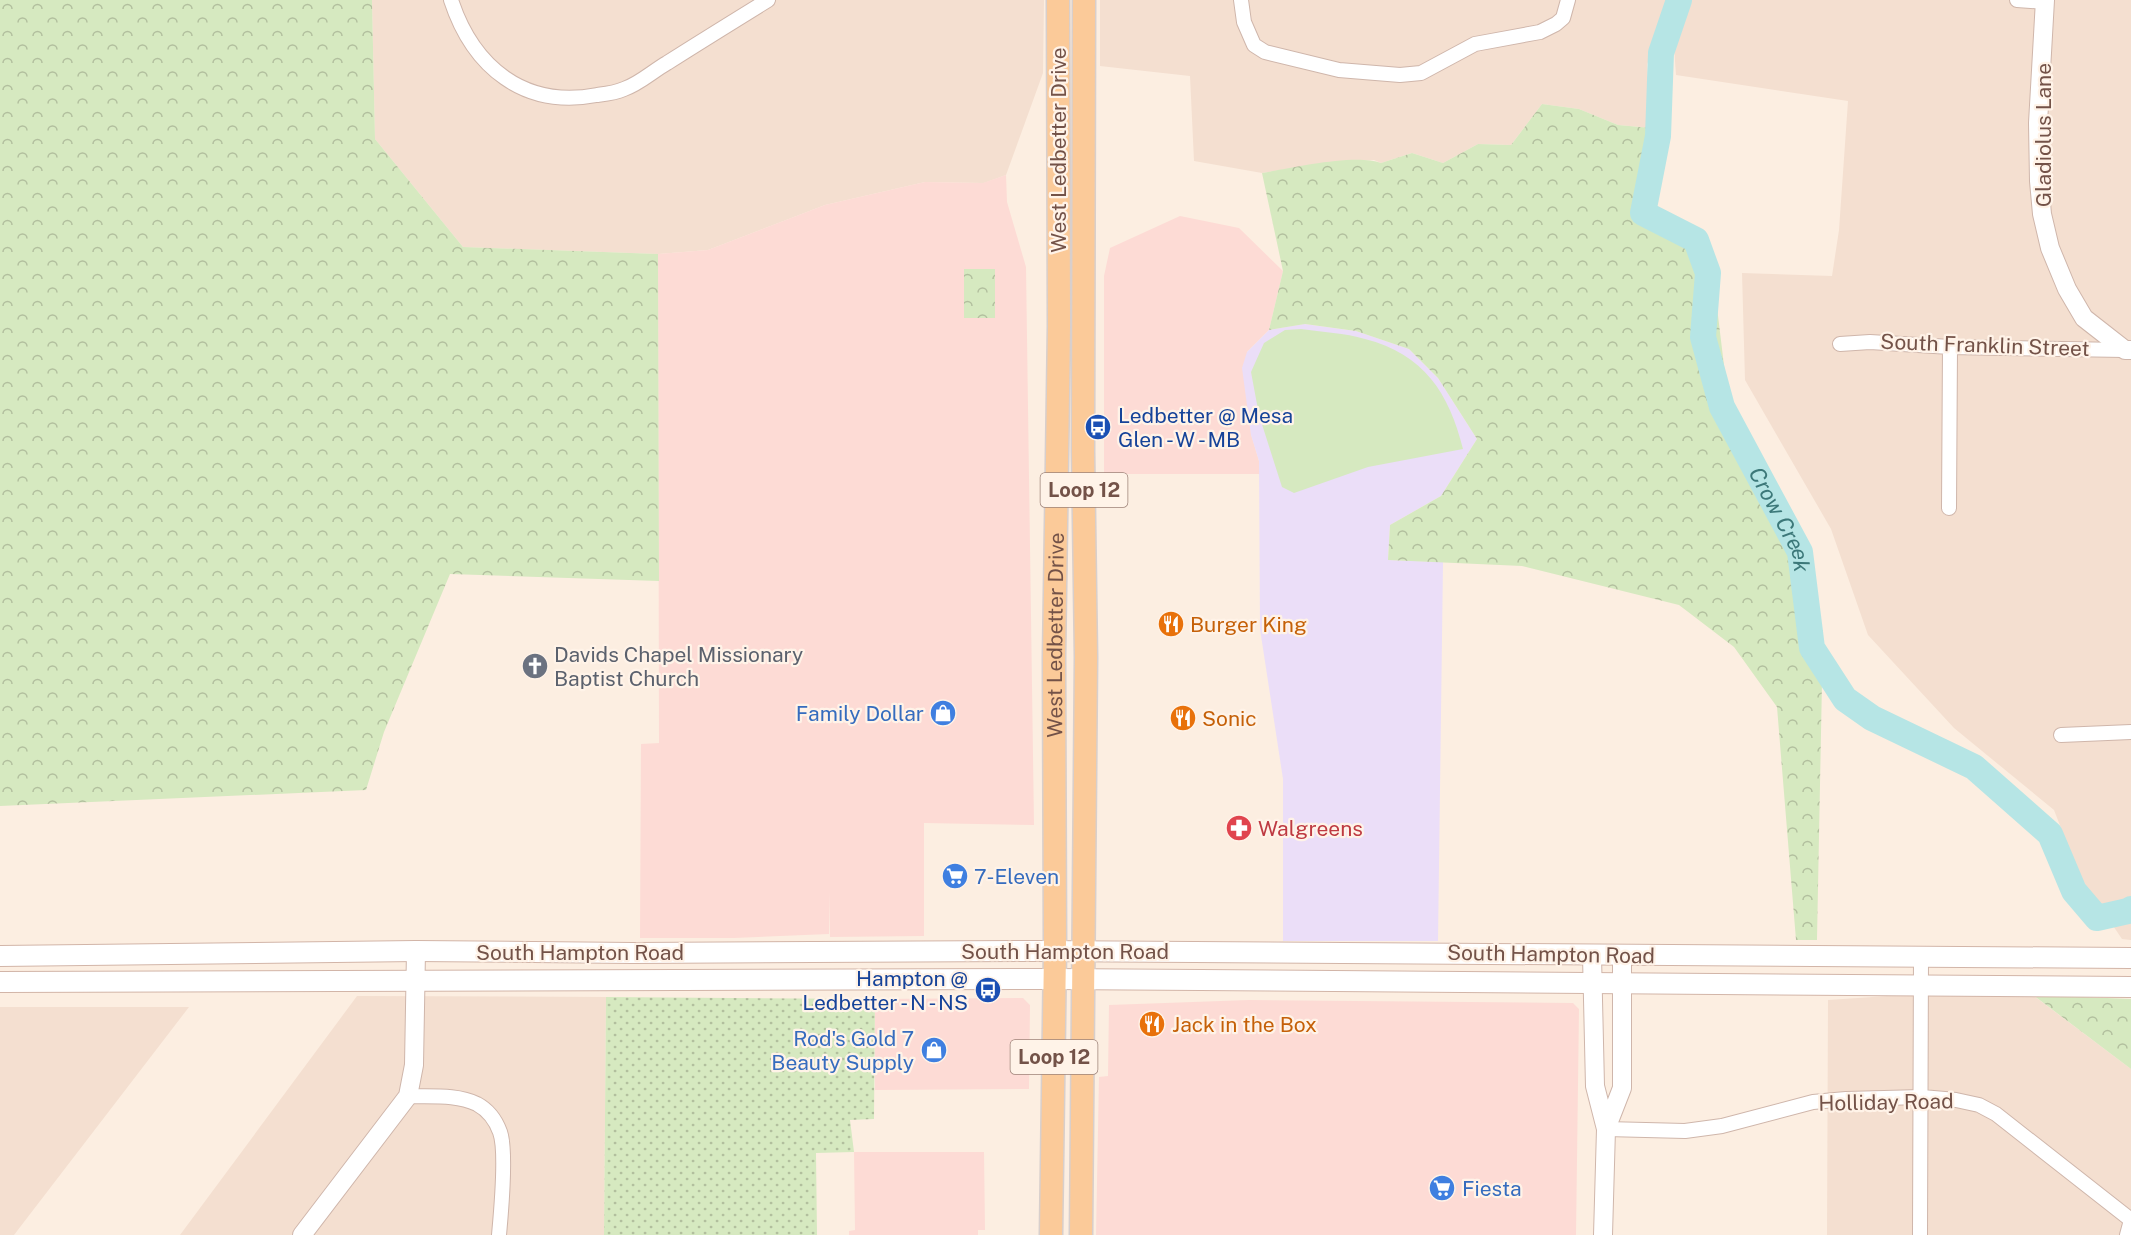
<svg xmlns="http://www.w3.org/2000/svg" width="2131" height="1235" font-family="'Public Sans',sans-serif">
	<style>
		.residential { fill: #f4dfd0 }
		.commercial { fill: #fddbd5 }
		.education { fill: #ebdef8 }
		.grass { fill: url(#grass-dots) }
		.forest { fill: url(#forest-crowns) }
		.pitch { fill: #d6e9c0 }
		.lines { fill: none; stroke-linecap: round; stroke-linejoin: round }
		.river { stroke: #b6e5e5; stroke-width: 26 }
		.minor-casing { stroke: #cfb6ab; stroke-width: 16 }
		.tertiary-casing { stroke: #cfb6ab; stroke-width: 20 }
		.secondary-casing { stroke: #d2b5a8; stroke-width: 22 }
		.primary-casing { stroke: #d8cfcc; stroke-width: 25 }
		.minor { stroke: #fff; stroke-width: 14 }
		.tertiary { stroke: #fff; stroke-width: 18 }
		.secondary { stroke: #fff; stroke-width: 20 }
		.primary { stroke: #fbca99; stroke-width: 22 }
		.labels { text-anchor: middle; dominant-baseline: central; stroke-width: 4.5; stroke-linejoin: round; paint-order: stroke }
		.shield { fill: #fff3e8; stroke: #9d8278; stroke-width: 1.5 }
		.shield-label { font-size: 20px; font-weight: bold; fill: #735248 }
		.street-label { font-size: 21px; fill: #735248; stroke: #fff3e8 }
		.transit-label { font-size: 21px; fill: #164399; stroke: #fff3e8; text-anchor: start }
		.food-label { font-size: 21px; fill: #c56008; stroke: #fff3e8; text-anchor: start }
		.worship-label { font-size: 21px; fill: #5b616d; stroke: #fff3e8; text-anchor: start }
		.shop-label { font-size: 21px; fill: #366cbe; stroke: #fff3e8; text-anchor: end }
		.health-label { font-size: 21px; fill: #be3a42; stroke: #fff3e8; text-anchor: start }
		.water-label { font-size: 22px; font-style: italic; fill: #3c7879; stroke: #fff3e8 }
	</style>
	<defs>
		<pattern id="grass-dots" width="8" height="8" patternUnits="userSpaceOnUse" patternTransform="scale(1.5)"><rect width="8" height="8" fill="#d6e9c0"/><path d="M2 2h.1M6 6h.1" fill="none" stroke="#b2bf9e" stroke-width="1.8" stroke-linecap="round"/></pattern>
		<pattern id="forest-crowns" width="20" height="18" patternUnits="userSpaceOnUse" patternTransform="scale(1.5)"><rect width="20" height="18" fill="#d6e9c0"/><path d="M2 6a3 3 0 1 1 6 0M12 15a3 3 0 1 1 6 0" fill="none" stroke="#b2bf9e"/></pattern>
	</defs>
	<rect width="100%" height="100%" fill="#fceee1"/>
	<!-- residential -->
	<path class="residential" d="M372,0H1044L1043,73L1006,175L984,183L925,182L825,205L708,250L658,254L463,247L375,139Z
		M1100,0H1667L1647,65L1651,128L1618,125L1579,109L1542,104L1511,145L1478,144L1443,163L1412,153L1381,163L1374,160L1340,161L1262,173L1194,161L1190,76L1100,66Z
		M1687,0H2131V940L2122,939L2080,877L2054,810L1954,728L1868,635L1831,529L1745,380L1742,273L1832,276L1839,230L1848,101L1676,75L1674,47Z
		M2022,987L2131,1069V1235H1827L1828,1000Z
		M357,996L606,997L604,1235H180Z
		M0,1007H189L14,1235H0Z"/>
	<!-- commercial -->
	<path class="commercial" d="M1006,175L1007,202L1026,267L1034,825L924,823V936L830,937L829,892V934L734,938H640L641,744L659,743L658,254L708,250L825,205L925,182L983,183Z
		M1180,216L1239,228L1283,271L1269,330L1247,352L1251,434L1259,461L1260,474H1104V276L1110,248Z
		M1023,998L1030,1005L1029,1089L875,1090V999Z
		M1249,1000L1573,1003L1579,1009L1576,1235H1096L1099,1077L1108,1076L1109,1005Z
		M854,1152H984L985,1230H978V1235H849V1231L855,1230Z"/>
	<!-- education -->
	<path class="education" d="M1304,324L1356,331L1409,349L1438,378L1477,439L1441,496L1390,525L1388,560L1443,562L1438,941H1283V779L1260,629L1259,461L1251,435L1242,368L1247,352L1269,330Z"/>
	<!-- grass -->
	<path class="grass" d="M606,997L875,999L874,1119L850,1120L854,1152L816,1153L817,1235H604Z"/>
	<!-- forest -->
	<path class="forest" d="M0,0H372L375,139L463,247L658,254L659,581L450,574L384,732L366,790L0,806Z
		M1542,104L1579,109L1618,125L1651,128L1648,213L1709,241L1730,415L1793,530L1807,629L1823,630L1817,940H1796L1777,707L1734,647L1679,605L1522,566L1388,560L1390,525L1441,496L1477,439L1438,378L1409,349L1356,331L1305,324L1269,330L1283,271L1262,173C1290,168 1356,153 1381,163L1412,153L1443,163L1478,144L1511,145Z
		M964,269H995V318H964Z
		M2033,995L2131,999V1069Z"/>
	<!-- pitch -->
	<path class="pitch" d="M1301,329C1322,332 1345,333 1365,339C1424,354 1449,393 1463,449L1368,467L1294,493L1282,487L1259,415L1251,372L1264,343L1285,330Z"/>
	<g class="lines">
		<!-- river -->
		<path class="river" id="s1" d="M1679,0L1661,53L1658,136L1643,213L1696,240L1708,273L1703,337L1722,407L1800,552L1812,648L1845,699L1872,718L1974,767L2050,834L2074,891L2097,918L2128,911L2131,909"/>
		<defs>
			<path id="minor" d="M451,0C473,67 524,109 597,95C605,94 615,93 624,89C639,84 653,71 667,63C700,42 734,21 768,0
				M1241,0L1244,22L1254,45L1265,52L1339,70L1400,75L1421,73L1475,44L1540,32L1556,24L1563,18L1568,0
				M2017,0L2045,2
				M1840,344L1870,342L1950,347L2125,350
				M1949,508L1950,347
				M2061,735L2131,732
				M408,1096C431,1097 456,1094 477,1104C488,1110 496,1121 500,1132C507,1151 501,1213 499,1235
				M1606,1129L1685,1131L1722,1126L1813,1102L1846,1099L1922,1097L1956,1100L1979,1105L1996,1114L2131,1220
				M1920,1235L1921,957
				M2127,1235L2131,1220"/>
			<path id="tertiary" d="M2045,0L2038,123L2039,181L2042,214L2050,248L2067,289L2084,318L2125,350H2131
				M1592,956L1595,1086L1606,1129L1603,1235
				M1606,1129L1622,1088V956
				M302,1235L408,1096L414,1065L416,951"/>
			<path id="secondary" d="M0,956L416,951L633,953L1036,951L2131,958
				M0,982L1055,979L2131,987"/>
			<g id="primary">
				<path id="s2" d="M1051,1235L1055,951L1054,657L1059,326L1058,0"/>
				<path d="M1081,1235L1086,657L1083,451L1084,0"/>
			</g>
		</defs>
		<!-- minor casing -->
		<use href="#minor" class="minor-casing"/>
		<!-- tertiary casing -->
		<use href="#tertiary" class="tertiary-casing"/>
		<!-- secondary casing -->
		<use href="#secondary" class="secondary-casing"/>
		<!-- primary casing -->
		<use href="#primary" class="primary-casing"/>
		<!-- minor -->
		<use href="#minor" class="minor"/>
		<!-- tertiary -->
		<use href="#tertiary" class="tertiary"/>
		<!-- secondary -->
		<use href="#secondary" class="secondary"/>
		<!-- primary -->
		<use href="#primary" class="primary"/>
	</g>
	<!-- icons -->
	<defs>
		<symbol id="bus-disc" viewBox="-11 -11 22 22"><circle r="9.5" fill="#1a4fb4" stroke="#fff3e8"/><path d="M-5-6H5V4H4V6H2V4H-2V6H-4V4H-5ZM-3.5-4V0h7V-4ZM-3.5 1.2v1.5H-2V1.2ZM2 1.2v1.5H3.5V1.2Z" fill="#fff"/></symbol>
		<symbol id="restaurant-disc" viewBox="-11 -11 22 22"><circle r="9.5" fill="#e8710a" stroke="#fff3e8"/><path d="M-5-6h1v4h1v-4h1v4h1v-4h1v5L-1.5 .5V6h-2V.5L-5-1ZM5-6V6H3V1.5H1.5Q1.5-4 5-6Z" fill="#fff"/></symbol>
		<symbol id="church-disc" viewBox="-11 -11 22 22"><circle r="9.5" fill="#6b7280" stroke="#fff3e8"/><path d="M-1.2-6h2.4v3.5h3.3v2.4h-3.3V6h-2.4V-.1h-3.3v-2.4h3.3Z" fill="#fff"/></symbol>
		<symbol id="shop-disc" viewBox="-11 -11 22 22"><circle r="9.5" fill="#3f7fe0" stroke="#fff3e8"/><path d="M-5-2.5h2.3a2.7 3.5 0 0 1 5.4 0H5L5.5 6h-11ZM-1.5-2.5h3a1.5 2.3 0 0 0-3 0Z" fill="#fff"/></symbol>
		<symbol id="pharmacy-disc" viewBox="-11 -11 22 22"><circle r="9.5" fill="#e0444e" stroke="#fff3e8"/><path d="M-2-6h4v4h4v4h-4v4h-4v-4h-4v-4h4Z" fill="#fff"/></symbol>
		<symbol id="supermarket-disc" viewBox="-11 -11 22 22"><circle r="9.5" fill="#3f7fe0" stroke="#fff3e8"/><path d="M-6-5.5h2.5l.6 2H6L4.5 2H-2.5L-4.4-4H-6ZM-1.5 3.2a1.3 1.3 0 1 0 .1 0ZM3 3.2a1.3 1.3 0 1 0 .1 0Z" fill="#fff"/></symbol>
	</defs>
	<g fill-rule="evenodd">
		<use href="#bus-disc" x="1083" y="412" width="30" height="30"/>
		<use href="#restaurant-disc" x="1156" y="609" width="30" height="30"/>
		<use href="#church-disc" x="520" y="651" width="30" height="30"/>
		<use href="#shop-disc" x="928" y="698" width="30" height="30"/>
		<use href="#restaurant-disc" x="1168" y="703" width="30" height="30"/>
		<use href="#pharmacy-disc" x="1224" y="813" width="30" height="30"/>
		<use href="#supermarket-disc" x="940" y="861" width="30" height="30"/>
		<use href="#bus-disc" x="973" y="975" width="30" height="30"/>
		<use href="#restaurant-disc" x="1137" y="1009" width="30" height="30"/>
		<use href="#shop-disc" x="919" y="1035" width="30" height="30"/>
		<use href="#supermarket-disc" x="1427" y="1173" width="30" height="30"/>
	</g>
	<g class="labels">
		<!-- shield labels -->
		<g class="shield">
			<rect x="1040.5" y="473" width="87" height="34" rx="4.5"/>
			<rect x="1010.5" y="1040" width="87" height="34" rx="4.5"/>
		</g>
		<g class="shield-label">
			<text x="1084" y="490">Loop 12</text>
			<text x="1054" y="1057">Loop 12</text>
		</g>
		<!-- street labels -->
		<g class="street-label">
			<text transform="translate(2043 135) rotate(-90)">Gladiolus Lane</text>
			<text transform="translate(1058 150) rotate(-90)">West Ledbetter Drive</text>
			<text transform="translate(1985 345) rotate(2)">South Franklin Street</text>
			<text stroke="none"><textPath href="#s2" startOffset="600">West Ledbetter Drive</textPath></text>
			<text x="1065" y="951">South Hampton Road</text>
			<text x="580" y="952">South Hampton Road</text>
			<text transform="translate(1551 954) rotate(1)">South Hampton Road</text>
			<text transform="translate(1886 1102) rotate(-1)">Holliday Road</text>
		</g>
		<!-- transit labels -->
		<g class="transit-label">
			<text x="1118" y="415">Ledbetter @ Mesa<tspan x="1118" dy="24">Glen - W - MB</tspan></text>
			<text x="968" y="978" text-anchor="end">Hampton @<tspan x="968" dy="24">Ledbetter - N - NS</tspan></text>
		</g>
		<!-- food labels -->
		<g class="food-label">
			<text x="1190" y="624">Burger King</text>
			<text x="1202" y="718">Sonic</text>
			<text x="1172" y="1024">Jack in the Box</text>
		</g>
		<!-- worship labels -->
		<g class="worship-label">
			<text x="554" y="654">Davids Chapel Missionary<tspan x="554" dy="24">Baptist Church</tspan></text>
		</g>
		<!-- shop labels -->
		<g class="shop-label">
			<text x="924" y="713">Family Dollar</text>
			<text x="974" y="876" text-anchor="start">7-Eleven</text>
			<text x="914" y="1038">Rod's Gold 7<tspan x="914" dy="24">Beauty Supply</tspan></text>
			<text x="1462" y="1188" text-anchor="start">Fiesta</text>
		</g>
		<!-- health labels -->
		<g class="health-label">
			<text x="1258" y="828">Walgreens</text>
		</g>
		<!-- water labels -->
		<g class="water-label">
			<text stroke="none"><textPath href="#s1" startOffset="576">Crow Creek</textPath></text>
		</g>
	</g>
</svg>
